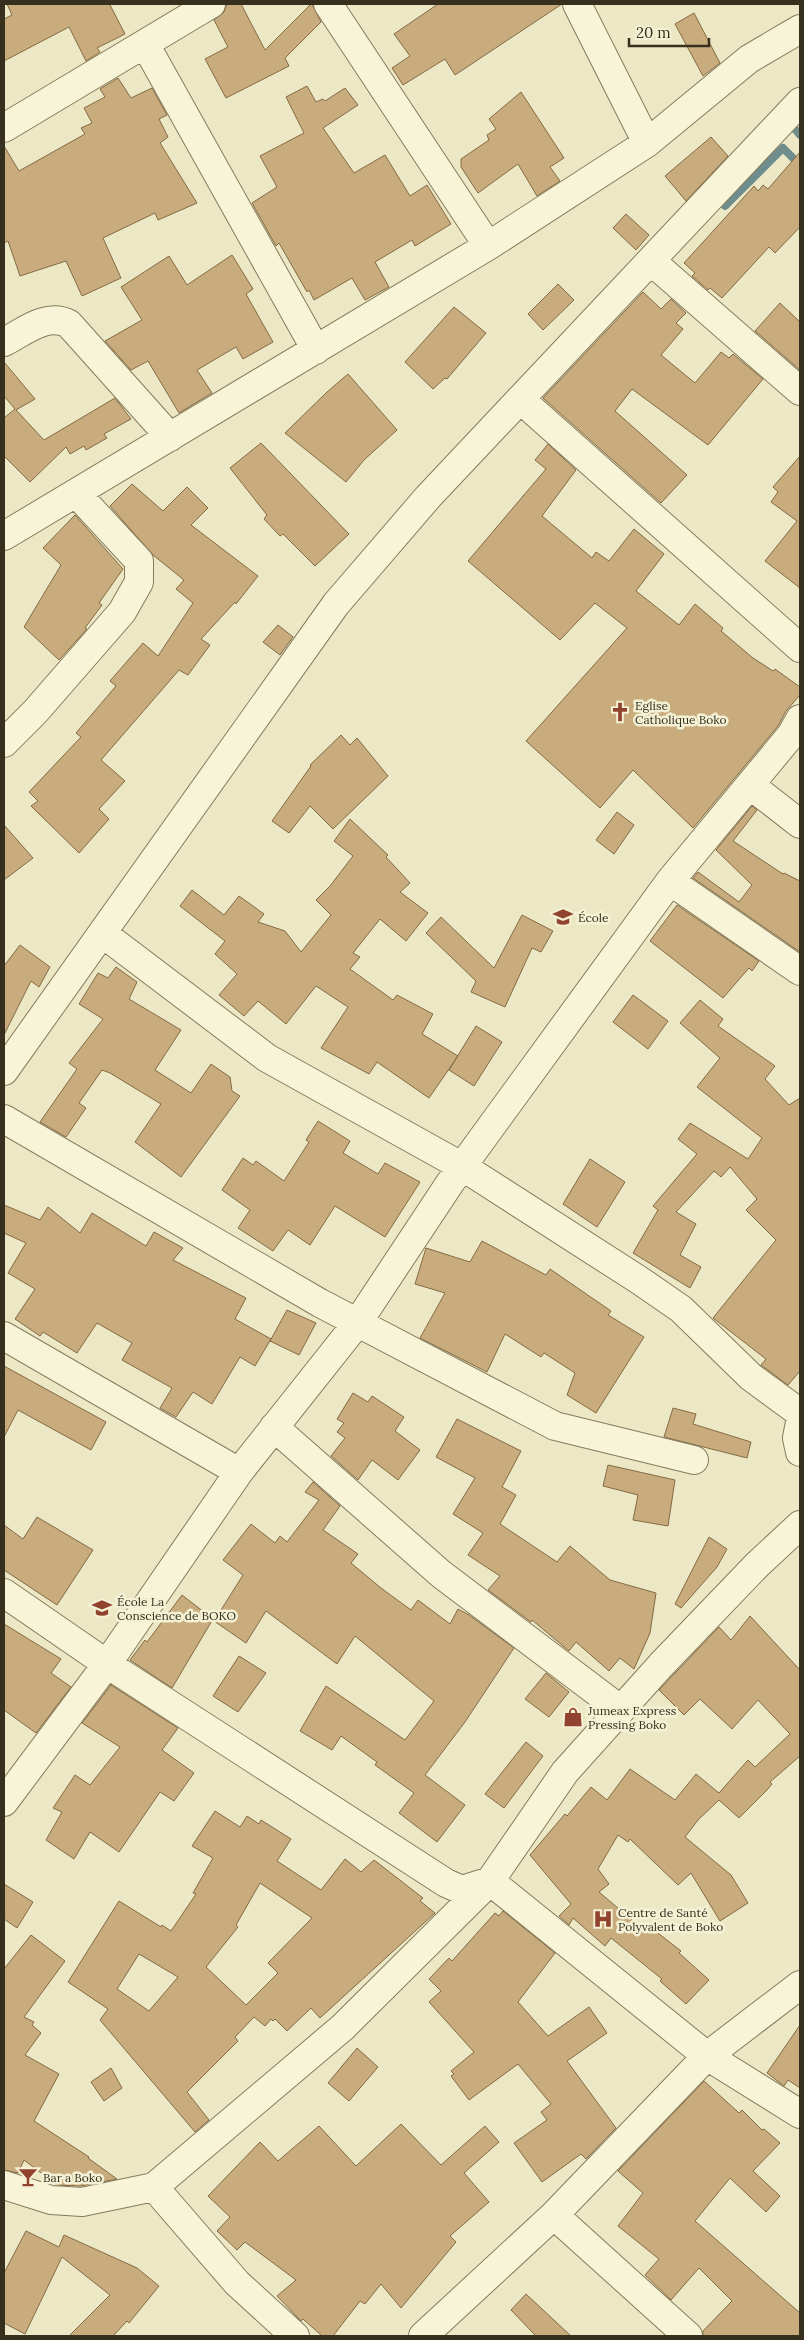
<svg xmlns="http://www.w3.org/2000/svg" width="804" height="2340" font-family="Lora,serif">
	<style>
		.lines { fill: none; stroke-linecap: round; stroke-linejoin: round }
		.stream { stroke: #6e8d8c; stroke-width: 8 }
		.building { fill: #c8ac7d; stroke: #846a43; fill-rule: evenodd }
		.minor-casing { stroke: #867b5c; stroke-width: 30 }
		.minor { stroke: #f7f4d8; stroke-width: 28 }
		.labels { text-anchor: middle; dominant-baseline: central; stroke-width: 5; stroke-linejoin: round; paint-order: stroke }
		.poi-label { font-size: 12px; fill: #37301f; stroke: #f4f1d4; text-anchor: start }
	</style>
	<rect width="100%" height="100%" fill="#ece8c5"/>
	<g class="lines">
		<!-- stream -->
		<path class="stream" d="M795,129L800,135
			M725,206L783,148L800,165"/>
	</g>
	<!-- building -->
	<path class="building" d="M7,4H112L110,5L125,34L97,48L100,52L86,61L69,27L4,61V19L12,15Z
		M227,4H241L265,50L310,5L312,4L321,22L285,58L289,66L226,98L205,59L228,47L214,20L224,12Z
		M438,4H562L455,75L445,59L403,85L392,68L410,56L394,34Z
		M694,13L720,63L703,76L675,24Z
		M118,78L131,98L152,88L167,115L159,119L168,137L160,143L197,203L158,220L155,213L103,238L121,278L82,296L66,261L20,276L8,241L4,243V146L19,171L85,134L81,128L92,123L84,108L105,97L100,89Z
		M307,86L316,102L323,99L325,101L345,88L358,105L323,128L354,173L385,155L410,196L427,185L451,224L415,246L412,240L375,262L389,287L365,300L352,278L314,300L309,290L307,292L279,243L276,246L252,203L277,187L260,156L304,133L286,97Z
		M521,92L564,158L550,167L560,181L537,196L518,164L478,193L461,167V159L489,140L487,135L496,129L489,119Z
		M711,137L728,156L686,201L665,176Z
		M800,152V227L775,253L769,247L722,298L710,288L708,290L692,276L695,273L684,263L754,186L758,191L763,185L768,189Z
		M626,214L649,235L636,250L613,228Z
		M232,255L253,289L246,294L273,342L243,359L236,347L197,370L212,393L179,413L148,361L131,370L105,341L142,320L121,287L169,256L187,285Z
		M558,284L574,300L543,330L528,314Z
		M643,292L661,309L671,299L686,313L676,323L683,329L661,355L695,383L721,352L729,358L733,354L763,379L708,445L632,389L615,411L687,475L661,503L543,398Z
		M780,303L800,322V370L755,331Z
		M454,307L486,333L447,379L445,378L433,389L405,362Z
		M4,362L35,399L16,410L44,440L115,398L131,419L104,434L107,438L86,450L84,446L70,454L66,447L30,482L4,456V418L15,409L4,396Z
		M348,374L397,430L364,460L346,482L285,433L327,392Z
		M261,443L349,534L315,566L283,534L280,536L264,519L267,515L230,468Z
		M548,444L576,470L542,516L592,558L596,552L609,561L634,529L664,554L636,591L679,625L695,604L723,628L721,631L753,658L773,671L775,669L800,687V695L786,711L778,726L693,828L633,770L600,808L526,741L627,628L595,603L560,640L468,561L546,469L535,460Z
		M800,456V588L765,561L797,521L771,502L778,492L773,487Z
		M132,484L163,511L187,487L208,508L191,525L258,576L236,604L235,602L201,639L210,645L188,675L179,670L101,760L125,781L99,809L109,819L79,853L31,806L38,801L29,792L81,737L76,733L116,686L110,681L143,643L158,656L193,603L176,589L184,580L153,555L110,506Z
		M75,515L123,569L99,603L102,605L85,628L87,629L59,660L24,627L61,565L43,548Z
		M278,625L293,637L280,655L263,642Z
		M341,735L350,745L357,738L388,776L333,829L310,806L289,833L272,821L311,766L310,765Z
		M752,806L757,810L733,841L783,874L784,873L800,881V952L693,878L698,872L739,902L752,885L716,850Z
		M617,812L634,825L614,854L596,840Z
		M350,819L388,855L386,857L410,883L400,892L428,913L406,941L380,919L353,953L360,957L350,969L393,1000L397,995L433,1014L422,1034L458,1056L429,1098L377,1062L369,1074L321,1048L348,1007L316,986L286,1024L258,1001L244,1016L219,995L237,974L215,954L225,941L180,906L192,890L224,915L239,896L264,914L258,922L285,931L301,952L331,915L316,900L330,886L353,856L334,841Z
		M4,825L33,858L4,880Z
		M677,905L759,961L752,971L749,968L723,998L650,941Z
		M522,915L553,931L541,952L532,948L505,1007L471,992L476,981L426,933L441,917L494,968Z
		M20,945L50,967L39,987L31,981L4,1035V966Z
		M116,967L137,982L129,999L181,1030L155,1070L191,1093L211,1064L230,1077L232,1091L240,1096L181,1177L135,1142L161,1104L110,1073L102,1070L79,1103L86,1108L66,1137L40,1122L77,1069L69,1063L103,1019L79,1004L98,973L108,978Z
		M633,995L668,1021L648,1049L613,1022Z
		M700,1000L723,1019L718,1026L775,1066L765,1079L789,1105L800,1098V1371L788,1385L761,1365L766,1359L713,1318L776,1240L746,1210L757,1199L730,1167L721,1177L714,1171L676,1212L696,1224L680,1255L701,1267L690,1288L633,1253L658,1210L653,1206L697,1154L678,1139L690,1123L748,1159L762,1138L697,1087L720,1058L680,1023Z
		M476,1026L502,1042L474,1086L449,1070Z
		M318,1121L350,1141L343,1153L378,1174L385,1163L420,1182L385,1237L335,1206L310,1245L288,1230L273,1251L238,1228L250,1210L222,1190L243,1158L253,1165L256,1161L284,1181L309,1142L306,1140Z
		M590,1159L625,1182L597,1227L563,1204Z
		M4,1205L40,1220L48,1207L80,1233L92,1213L146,1246L154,1232L183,1248L173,1260L246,1298L235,1319L271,1339L255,1366L240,1357L212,1404L193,1392L176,1417L160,1408L172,1388L122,1360L132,1343L97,1323L77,1353L43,1332L40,1336L15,1319L35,1289L8,1273L26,1243L4,1233Z
		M482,1241L546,1275L550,1269L611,1311L608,1315L644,1337L596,1413L567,1395L575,1373L544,1353L541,1357L505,1334L487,1372L420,1338L445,1293L415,1284L426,1248L470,1262Z
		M287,1310L316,1323L299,1355L270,1341Z
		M4,1366L106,1422L91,1450L18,1410L4,1437Z
		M353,1393L368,1402L372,1396L404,1417L395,1431L420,1450L398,1480L372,1460L358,1480L331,1456L345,1438L337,1432L344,1423L337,1419Z
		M673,1408L696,1414L693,1424L751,1442L747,1458L664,1437Z
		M457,1419L521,1451L502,1487L516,1495L500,1524L557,1562L570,1546L610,1580L656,1593L650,1633L634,1669L620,1658L609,1671L576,1642L569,1651L532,1620L531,1622L488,1590L500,1576L468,1555L483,1533L453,1514L475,1478L436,1457Z
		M608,1465L675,1480L668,1526L633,1520L638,1495L603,1486Z
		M313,1482L340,1506L323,1530L358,1554L351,1563L381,1588L411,1610L418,1600L450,1624L458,1609L469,1615L514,1648L465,1722L425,1775L465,1805L437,1842L399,1813L414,1793L375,1765L377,1762L341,1736L332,1750L300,1731L326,1686L405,1740L434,1701L355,1636L337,1664L266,1611L246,1643L214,1621L243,1575L223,1560L251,1524L275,1543L280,1536L287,1542L319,1500L305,1492Z
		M37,1517L93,1550L57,1605L4,1570V1525L23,1539Z
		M709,1537L727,1549L717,1567L681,1608L675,1604Z
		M182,1595L213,1619L172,1688L130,1660L145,1640L147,1642Z
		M750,1616L800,1670V1756L770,1782L772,1784L767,1790L739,1818L719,1800L698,1820L685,1837L731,1875L748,1903L720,1921L691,1873L678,1885L630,1839L628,1842L618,1835L598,1869L609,1884L599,1892L645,1931L649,1926L681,1951L679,1953L709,1980L686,2004L660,1981L662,1979L611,1938L605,1946L573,1918L569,1925L559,1916L571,1904L530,1855L565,1814L567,1816L591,1787L607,1800L630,1769L675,1800L696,1774L719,1793L748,1760L755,1767L790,1734L758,1700L732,1729L700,1699L684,1715L659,1690L719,1627L731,1640Z
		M4,1624L61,1659L51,1673L71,1687L36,1733L4,1710Z
		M239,1656L266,1673L238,1712L213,1696Z
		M546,1673L569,1692L549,1717L525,1699Z
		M111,1685L178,1728L162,1750L194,1773L174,1801L160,1792L119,1852L90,1832L74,1859L46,1840L62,1812L53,1808L75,1775L90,1785L120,1747L82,1723Z
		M526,1742L543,1756L504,1808L485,1794Z
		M215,1811L240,1827L247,1816L259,1824L261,1820L291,1839L277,1861L321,1890L345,1859L361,1872L374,1860L423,1898L420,1901L435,1913L320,2018L311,2008L287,2031L275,2019L273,2021L271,2019L265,2026L254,2017L235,2037L238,2041L187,2092L209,2120L195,2132L100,2020L108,2009L68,1982L119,1901L161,1927L162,1925L171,1931L196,1894L193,1893L213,1858L192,1846ZM260,1883L312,1918L268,1963L278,1973L246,2005L206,1967L238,1927L236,1925ZM139,1954L178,1977L149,2011L117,1989Z
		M4,1884L33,1902L17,1928L4,1919Z
		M503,1911L555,1953L518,2002L548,2036L589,2007L607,2033L567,2061L616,2128L586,2159L581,2154L542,2182L514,2143L547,2120L541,2112L551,2104L518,2064L469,2100L451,2076L454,2074L451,2071L474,2052L429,2002L441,1991L429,1979L449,1958L452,1961L495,1913L499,1916Z
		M31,1935L65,1961L24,2017L34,2022L32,2025L41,2033L25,2055L59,2074L34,2121L89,2157L88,2158L117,2179L81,2186L57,2185L24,2160L18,2173L4,2170V1969Z
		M800,2025V2088L788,2080L784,2086L767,2073Z
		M357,2048L378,2067L349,2101L328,2083Z
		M111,2068L122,2088L104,2101L91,2082Z
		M704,2081L739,2113L742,2110L762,2130L764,2129L780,2143L753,2171L780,2196L766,2212L730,2178L695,2221L800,2313V2336H703V2331L732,2301L699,2268L671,2300L645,2275L659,2259L618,2226L643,2193L618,2171Z
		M401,2124L441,2165L485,2126L499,2142L464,2173L489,2202L450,2236L456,2242L401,2308L381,2284L365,2304L360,2301L333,2336H322L303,2319L301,2321L277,2296L296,2280L245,2242L237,2250L217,2231L230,2217L208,2196L260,2142L278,2161L319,2126L356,2166Z
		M26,2231L59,2247L64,2235L137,2268L159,2286L129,2323L127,2321L113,2336H69L110,2295L62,2257L25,2334L4,2323V2273Z
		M526,2294L571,2336H536L511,2310Z"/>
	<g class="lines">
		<defs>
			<path id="minor" d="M328,4L488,246
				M577,4L647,143
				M145,44L316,350
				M4,128L211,4
				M651,261L800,391
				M4,342C24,332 47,312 69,324L170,437
				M520,399L800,648
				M4,536L488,246L647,143L749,59L800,29
				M4,743L35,712L122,612L139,582V561L76,493
				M750,785L800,824
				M670,881L800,971
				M102,933L267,1058L463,1167L639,1280L681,1309L751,1377L800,1413
				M4,1071L336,604L428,497L800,102
				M4,1119L320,1303L555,1426L694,1460
				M4,1336L239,1472
				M800,1422L797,1438L800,1452
				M274,1427L441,1574L621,1710
				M4,1593L107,1664L446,1883L462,1890L490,1881
				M4,1802L107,1664L239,1472L358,1322L450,1183L670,881L791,735L800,719
				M490,1881L707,2056L800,2114
				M4,2185L51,2200L82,2202L154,2187L343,2027L490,1881L565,1772L661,1665L757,1565L800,1525
				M154,2187L237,2283L295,2336
				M554,2215L688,2336
				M423,2336L554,2215L707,2056L800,1985"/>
		</defs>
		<!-- minor casing -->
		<use href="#minor" class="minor-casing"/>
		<!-- minor -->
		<use href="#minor" class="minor"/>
	</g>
	<!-- icons -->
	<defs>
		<symbol id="church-bare" viewBox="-9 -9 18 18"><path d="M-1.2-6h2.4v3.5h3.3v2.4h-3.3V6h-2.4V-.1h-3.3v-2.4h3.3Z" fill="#92432f" stroke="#f4f1d4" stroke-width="2.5" paint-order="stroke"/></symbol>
		<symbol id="school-bare" viewBox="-9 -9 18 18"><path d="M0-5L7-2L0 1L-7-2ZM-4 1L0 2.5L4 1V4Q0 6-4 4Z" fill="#92432f" stroke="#f4f1d4" stroke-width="2.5" paint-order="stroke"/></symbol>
		<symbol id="shop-bare" viewBox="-9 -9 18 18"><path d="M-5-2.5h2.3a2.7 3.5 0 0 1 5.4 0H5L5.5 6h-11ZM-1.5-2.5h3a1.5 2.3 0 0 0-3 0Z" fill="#92432f" stroke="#f4f1d4" stroke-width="2.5" paint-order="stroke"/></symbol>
		<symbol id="hospital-bare" viewBox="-9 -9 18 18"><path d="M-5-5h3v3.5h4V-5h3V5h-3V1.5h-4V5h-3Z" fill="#92432f" stroke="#f4f1d4" stroke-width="2.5" paint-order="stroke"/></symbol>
		<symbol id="bar-bare" viewBox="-9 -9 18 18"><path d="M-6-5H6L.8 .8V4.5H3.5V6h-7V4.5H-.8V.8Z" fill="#92432f" stroke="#f4f1d4" stroke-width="2.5" paint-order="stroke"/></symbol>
	</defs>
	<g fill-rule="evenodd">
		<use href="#church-bare" x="606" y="698" width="28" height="28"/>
		<use href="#school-bare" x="549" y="903" width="28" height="28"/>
		<use href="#school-bare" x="88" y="1594" width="28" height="28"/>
		<use href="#shop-bare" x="559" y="1703" width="28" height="28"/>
		<use href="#hospital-bare" x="589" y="1905" width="28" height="28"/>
		<use href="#bar-bare" x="14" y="2163" width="28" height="28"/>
	</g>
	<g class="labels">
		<!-- poi labels -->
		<g class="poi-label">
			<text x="635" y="705">Eglise<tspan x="635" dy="14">Catholique Boko</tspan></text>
			<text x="578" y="917">École</text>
			<text x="117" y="1601">École La<tspan x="117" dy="14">Conscience de BOKO</tspan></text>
			<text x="588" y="1710">Jumeax Express<tspan x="588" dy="14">Pressing Boko</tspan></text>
			<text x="618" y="1912">Centre de Santé<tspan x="618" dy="14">Polyvalent de Boko</tspan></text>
			<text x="43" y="2177">Bar a Boko</text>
		</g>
	</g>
	<!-- border -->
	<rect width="804" height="2340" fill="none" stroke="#37301f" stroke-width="10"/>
	<!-- scale -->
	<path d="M629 38v8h80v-8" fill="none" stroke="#37301f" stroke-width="2.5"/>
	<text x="636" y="38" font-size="15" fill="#37301f" stroke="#f4f1d4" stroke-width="4" paint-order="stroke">20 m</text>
</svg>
